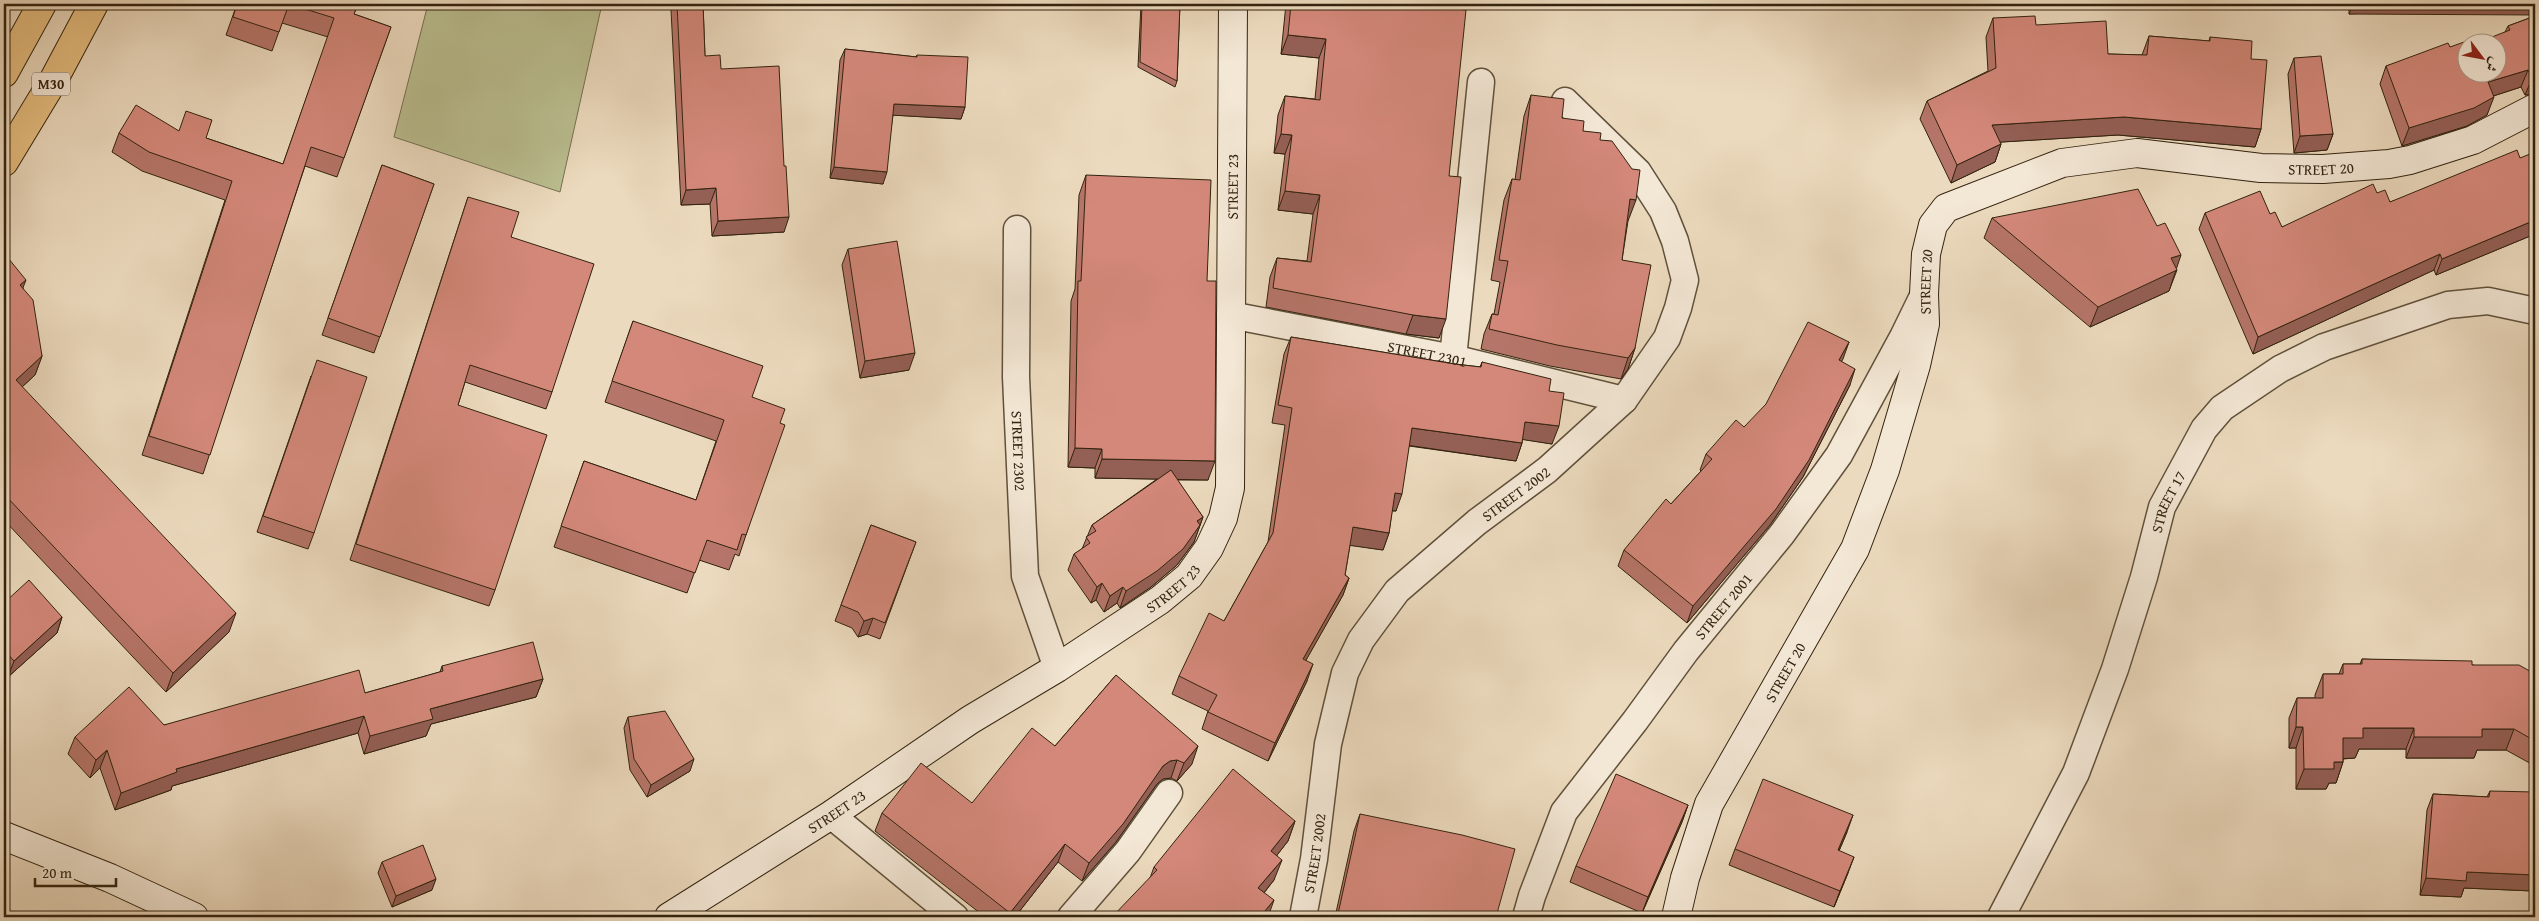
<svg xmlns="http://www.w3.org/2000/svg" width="2539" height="921" font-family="'Gentium Book Plus',Amiri,serif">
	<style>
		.green { fill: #babe90; stroke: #767050 }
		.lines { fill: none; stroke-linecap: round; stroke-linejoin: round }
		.street-casing { stroke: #60513b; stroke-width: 29 }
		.secondary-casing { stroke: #32230f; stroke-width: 30 }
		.highway-casing { stroke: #32230f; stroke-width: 30 }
		.street { stroke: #f3e7d5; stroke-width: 26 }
		.secondary { stroke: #f3e7d5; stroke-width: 28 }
		.highway { stroke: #e6bd7f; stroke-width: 28 }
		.wall { fill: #b67569; stroke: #32230f }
		.shaded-wall { fill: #945f55; stroke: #32230f }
		.building { fill: #d4887a; stroke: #32230f }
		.labels { text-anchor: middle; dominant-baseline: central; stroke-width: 4; stroke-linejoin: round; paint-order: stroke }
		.shield { fill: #f3e7d5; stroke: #6c5e4a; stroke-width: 1 }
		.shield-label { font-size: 14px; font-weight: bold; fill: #32230f }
		.street-label { font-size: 15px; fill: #32230f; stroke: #f3e7d5 }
	</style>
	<rect width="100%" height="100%" fill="#ecdabe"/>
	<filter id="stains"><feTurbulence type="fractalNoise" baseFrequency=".004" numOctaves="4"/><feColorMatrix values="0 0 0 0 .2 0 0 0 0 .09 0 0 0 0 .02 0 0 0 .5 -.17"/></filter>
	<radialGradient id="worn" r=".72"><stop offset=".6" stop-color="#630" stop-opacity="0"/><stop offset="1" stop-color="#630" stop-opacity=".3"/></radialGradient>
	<!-- green -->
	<path class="green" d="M428,4H602L560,192L394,137Z"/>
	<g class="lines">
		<defs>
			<g id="street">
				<path id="s1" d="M1017,229L1016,377L1025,576L1057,668"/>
				<path id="s2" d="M1230,315L1453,358L1624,400"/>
				<path d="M1453,358L1481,82"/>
				<path d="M831,815L955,917"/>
				<path d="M1071,917L1128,851L1169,793"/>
				<path id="s3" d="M1303,917L1314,859L1328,744L1345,673L1361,640L1397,591L1477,522L1547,470L1624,400L1667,338L1678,308L1685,280L1675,241L1663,211L1638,172L1565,101"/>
				<path id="s4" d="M1526,917L1532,896L1564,812L1635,721L1686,651L1782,534L1839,455L1903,337L1924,294"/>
				<path id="s5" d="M2001,917L2076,773L2115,669L2144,577L2162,507L2204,429L2222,408L2280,369L2324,347L2448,305L2488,301L2535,311"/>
			</g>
			<g id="secondary">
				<path d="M4,836L110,878L194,917"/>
				<path id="s6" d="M669,917L831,815L970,720L1057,668L1160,600L1189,576L1209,548L1223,518L1230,488L1233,4"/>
				<path id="s7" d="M1676,917L1685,878L1709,804L1855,549L1885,470L1916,365L1925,324L1924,294L1926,254L1933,225L1946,208L2062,163L2137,153L2261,168L2323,169L2389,164L2410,160L2473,140L2535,108"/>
			</g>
			<path id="highway" d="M4,73L42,4
				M4,162L53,81L94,4"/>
		</defs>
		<!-- street casing -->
		<use href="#street" class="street-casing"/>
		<!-- secondary casing -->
		<use href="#secondary" class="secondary-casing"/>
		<!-- highway casing -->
		<use href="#highway" class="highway-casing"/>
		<!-- street -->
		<use href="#street" class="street"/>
		<!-- secondary -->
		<use href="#secondary" class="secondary"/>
		<!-- highway -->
		<use href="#highway" class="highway"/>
	</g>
	<!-- wall -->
	<path class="wall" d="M237,4H358L354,14L391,27L337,177L305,166L203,474L142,455L225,200L142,171L112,152L119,133L179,131L206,138L283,164L328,37L282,23L272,51L226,35Z
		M674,4H703L705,56L721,69L784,166V232L712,236L710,204L681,205L671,10Z
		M1141,4H1180L1177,81L1175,87L1138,67Z
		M1286,4H1406L1449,176L1439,338L1406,334L1266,307L1270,277L1277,258L1307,261L1313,214L1278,210L1285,154L1274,153L1278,115L1285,96L1315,99L1319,58L1281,54Z
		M2349,4H2535L2349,14Z
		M2535,16V94L2525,95L2521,87L2493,96L2487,115L2467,126L2402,146L2380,84L2386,66L2450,47L2466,72L2505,32L2508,26Z
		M1993,18L2108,54L2142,55L2149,36L2209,41L2210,37L2251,59L2261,129L2255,147L2118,135L2000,142L2001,144L1995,162L1951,183L1920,119L1927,101L1988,71L1986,37Z
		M845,49L916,57L917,55L965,107L961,119L893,115L883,184L830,178L840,60Z
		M2294,58L2333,134L2327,150L2294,153L2288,74Z
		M1531,95L1562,118L1583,131L1600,140L1628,221L1622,260L1635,348L1628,369L1621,379L1550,366L1481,349L1484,334L1492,314H1494L1500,282L1491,280L1504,200L1512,179L1515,180L1524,116Z
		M2520,158L2535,168V234L2436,275L2434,270L2253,354L2199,229L2205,213L2270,214L2282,227L2377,193L2390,202Z
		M382,165L434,184L374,353L322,335Z
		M1086,175L1207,281L1208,480H1177L1203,517L1194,542L1177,565L1151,587L1120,608L1117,603L1104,612L1096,600L1091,603L1068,570L1074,554L1082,549L1092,525L1157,479L1095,478V468L1068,467L1071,301L1075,289L1079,195Z
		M468,197L511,237L552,392L546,409L465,382L458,405L495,590L489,606L350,560Z
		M1992,218L2177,270L2169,291L2090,327L1984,238Z
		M848,249L909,370L860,378L842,265Z
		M4,253L23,288L42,356L35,375L22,387L229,632L166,692L4,520Z
		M633,321L752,397L780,423L746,535L739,556L735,554L729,570L699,560L687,593L554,547L584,461L696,500L716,441L605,402Z
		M1291,337L1455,364L1480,367L1482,362L1549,391L1552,444L1522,439V443L1516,461L1409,446L1396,511H1392L1389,533L1383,550L1350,545L1345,575L1349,578L1343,595L1306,660L1307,681L1268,761L1202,729L1208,711L1172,694L1179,676L1224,621L1268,542L1285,425L1272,423L1284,354Z
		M1849,342L1841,361L1850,385L1803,477L1770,525L1687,623L1618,566L1624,550L1671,504L1701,471L1700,470L1706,454L1744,427Z
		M311,376L314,533L308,549L257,532Z
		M871,525L916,542L880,639L867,634L858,637L852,628L835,621Z
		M4,603L62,617L57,633L8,677L4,673Z
		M2362,659L2472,665L2535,674V766L2506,750H2477L2474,758H2406V749H2359L2355,758L2343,759V762L2336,783H2329L2326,789H2296V748H2289V718L2297,698H2315V695L2323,674H2339L2343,664H2360Z
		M442,666L543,679L536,697L431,724L426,736L364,754L358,733L172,786L171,790L115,810L100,768L90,778L68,754L75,737L164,725L365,693L440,672Z
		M1116,675L1192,764L1177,781L1171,778L1163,779L1157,784L1116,842L1082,881L1058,862L1015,917H985L875,831L882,813L972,803L1055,746Z
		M628,717L690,771L647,797L630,770L624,728Z
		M2490,791L2533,817V891L2464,888L2461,897L2420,895L2427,810L2433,794L2487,797Z
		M1688,805L1682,822L1642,913L1570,882L1576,866Z
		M1360,814L1496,917H1335L1354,831Z
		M1295,821L1288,841L1277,855L1274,880L1264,893L1150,878L1154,867Z
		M1847,832L1839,851L1848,873L1834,907L1729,865L1735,849Z
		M382,862L432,890L392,907L378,873Z"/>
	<!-- shaded-wall -->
	<path class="shaded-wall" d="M2164,4H2251L2250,7L2164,5Z
		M2284,4H2308L2306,9L2283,8Z
		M2353,4H2535V15L2349,14Z
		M1288,35L1326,39L1319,58L1281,54Z
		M2528,70L2521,87L2481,100L2488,82Z
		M2535,77V94L2525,95L2532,78Z
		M2494,97L2487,115L2467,126L2402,146L2409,128Z
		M894,104L965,107L961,119L890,115Z
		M2124,117L2261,129L2255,147L2118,135L1986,143L1992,125Z
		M1281,134L1292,135L1285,154L1274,153Z
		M2333,134L2327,150L2294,153L2300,136Z
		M2001,144L1995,162L1951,183L1957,165Z
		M834,167L887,172L883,184L830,178Z
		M716,188L710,204L681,205L686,190Z
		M1285,191L1320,195L1313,214L1278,210Z
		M1630,199L1636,200L1628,221L1623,220Z
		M789,217L784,232L712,236L718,221Z
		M2535,220V234L2436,275L2442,259Z
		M2440,254L2434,270L2253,354L2258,337Z
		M2181,255L2169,291L2090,327L2098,307L2171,258Z
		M26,280L19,298L20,285Z
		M1413,315L1446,319L1439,338L1406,334Z
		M1849,342L1843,359L1833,377L1839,360Z
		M1635,348L1628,369L1621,379L1628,358Z
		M915,353L909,370L860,378L865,361Z
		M42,356L35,375L9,399L16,380Z
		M1855,369L1850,385L1803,477L1770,525L1687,623L1693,606Z
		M1525,422L1559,426L1552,444L1519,439Z
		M1412,428L1522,443L1516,461L1406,445Z
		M1075,448L1102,449L1095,468L1068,467Z
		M1102,459L1215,461L1208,480L1095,478Z
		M1395,493L1402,494L1396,511L1389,510Z
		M1203,517L1194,542L1177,565L1151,587L1120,608L1126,591L1197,521Z
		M1353,527L1389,533L1383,550L1347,545Z
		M1349,578L1343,595L1297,676L1303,659Z
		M1102,583L1096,600L1091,603L1097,587Z
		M1123,587L1117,603L1104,612L1110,596Z
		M236,613L229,632L166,692L173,673Z
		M62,617L57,633L8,677L14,661Z
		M873,618L867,634L858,637L864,621Z
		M1313,664L1307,681L1268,761L1275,743Z
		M543,679L536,697L431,724L426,736L364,754L370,736L430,709Z
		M364,716L358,733L172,786L171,790L115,810L121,793L176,769Z
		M2296,727H2303L2296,748H2289Z
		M2363,728H2414L2406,749H2359L2355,758L2336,759L2343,738Z
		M2482,729H2514L2506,750H2477L2474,758H2406L2414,737Z
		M1198,746L1192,764L1177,781L1184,763Z
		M107,750L100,768L90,778L96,760Z
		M694,759L690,771L647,797L651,785Z
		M1177,760L1171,778L1163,779L1157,784L1116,842L1082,881L1089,863L1163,766L1170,761Z
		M2334,762H2343L2336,783H2329L2326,789H2296L2304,769Z
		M1688,805L1682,822L1642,913L1648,897Z
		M1853,815L1847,832L1832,867L1838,850Z
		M1295,821L1288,841L1264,872L1271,851Z
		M1065,844L1058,862L1015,917H1009L1010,913Z
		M1854,857L1848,873L1834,907L1840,891Z
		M1282,860L1274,880L1251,909L1258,888Z
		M2467,872L2535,875V885L2533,891L2464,888L2461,897L2420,895L2426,878Z
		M436,879L432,890L392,907L396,896Z
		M1274,900L1268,917H1260Z"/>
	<!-- building -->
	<path class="building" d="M237,4H358L354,14L391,27L344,158L311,147L210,455L149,436L232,181L149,152L119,133L136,105L179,131L186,111L212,120L206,138L283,164L334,18L289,4L279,32L233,17Z
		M677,4H703L705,56L720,55L721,69L779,66L784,166H786L789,217L718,221L716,188L686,190Z
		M1142,4H1180L1177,81L1140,62Z
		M1291,4H1406L1466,10L1449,176L1461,177L1446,319L1413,315L1273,288L1277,258L1311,262L1320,195L1285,191L1292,135L1281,134L1285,96L1320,100L1326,39L1288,35Z
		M2035,16L2036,25L2106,21L2108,54L2147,55L2149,36L2210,41V37L2252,41L2251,59L2267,60L2261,129L2124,117L1992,125L2001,144L1957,165L1927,101L1996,68L1993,18Z
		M2535,16V77L2532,78L2528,70L2488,82L2494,97L2474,108L2409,128L2386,66L2448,43L2450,47L2467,41L2468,42H2466V72H2496V42H2479L2510,30L2508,26Z
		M845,49L917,57V55L968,57L965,107L894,104L887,172L834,167Z
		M2321,56L2333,134L2300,136L2294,58Z
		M1531,95L1564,99L1562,118L1584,121L1583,131L1601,133L1600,140L1612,141L1632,169L1640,170L1636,200L1630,199L1622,260L1651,265L1635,348L1628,358L1557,345L1489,329L1492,314L1498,315L1508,261L1499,260L1512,179L1520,180Z
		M2517,150L2520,158L2530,154L2535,168V220L2442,259L2440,254L2258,337L2205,213L2260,191L2270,214L2275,212L2282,227L2373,184L2377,193L2385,190L2390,202Z
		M382,165L434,184L380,337L328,318Z
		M1086,175L1211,180L1207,281H1216L1215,461L1102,459V449L1075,448L1078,281H1081Z
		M2138,189L2157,226L2165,223L2181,255L2171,258L2177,270L2098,307L1992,218Z
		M468,197L519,212L511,237L594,264L552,392L470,365L458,405L547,435L495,590L356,544Z
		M897,241L915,353L865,361L848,249Z
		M4,253L26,280L20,285L33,300L42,356L16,380L236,613L173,673L4,494V315L6,313L4,310Z
		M633,321L763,366L752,397L785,409L780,423L785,425L746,535L742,534L737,550L707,540L695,573L561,526L584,461L696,500L724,420L612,381Z
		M1808,322L1849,342L1839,360L1855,369L1809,460L1776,509L1693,606L1624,550L1666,499L1671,504L1712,459L1706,454L1736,420L1744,427L1766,404Z
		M1291,337L1455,364L1481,367L1482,362L1551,379L1549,391L1564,393L1559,426L1525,422L1522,443L1412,428L1402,494L1395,493L1389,533L1353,527L1345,575L1349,578L1303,659L1313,664L1275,743L1208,712L1217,695L1179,676L1209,613L1224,621L1273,533L1292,408L1278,405Z
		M317,360L367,377L314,533L263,516Z
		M1171,470L1203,517L1197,521L1200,525L1183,549L1157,571L1126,591L1123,587L1110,596L1102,583L1097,587L1074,554L1090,543L1086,537L1096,531L1092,525Z
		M871,525L916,542L885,623L873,618L864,621L858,612L841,605Z
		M29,580L62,617L14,661L4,650V603Z
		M533,642L543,679L430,709L433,719L370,736L364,716L176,769L177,772L121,793L107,750L96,760L75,737L129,687L164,725L359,670L365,693L443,671L442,666Z
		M2362,659L2472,661V665H2519L2535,674V741L2514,729H2482V737H2414V728H2363V738H2343V762H2334V769H2304L2303,727H2296L2297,698H2323V674H2343V664H2362Z
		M1116,675L1198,746L1184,763L1177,760L1170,761L1163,766L1123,824L1089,863L1065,844L1010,913L882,813L921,763L972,803L1032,728L1055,746Z
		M665,711L694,759L651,785L634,759L628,717Z
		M1233,769L1295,821L1271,851L1282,860L1258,888L1274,900L1260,917H1112L1157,870L1154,867Z
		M1616,774L1688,805L1648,897L1576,866Z
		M1763,779L1853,815L1838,850L1854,857L1840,891L1735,849Z
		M2490,791L2534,792L2533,817H2535V875L2467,872L2466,881L2426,878L2433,794L2489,797Z
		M1360,814L1462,835L1515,849L1496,917H1434L1427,915L1426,917H1346L1347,916L1338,914Z
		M423,845L436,879L396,896L382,862Z"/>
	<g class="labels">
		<!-- shield labels -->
		<rect class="shield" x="32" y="72.5" width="38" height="23" rx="4"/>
		<g class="shield-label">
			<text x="51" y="84">M30</text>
		</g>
		<!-- street labels -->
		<g class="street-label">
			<text stroke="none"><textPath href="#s7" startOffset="1154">STREET 20</textPath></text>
			<text stroke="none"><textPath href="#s6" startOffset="1022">STREET 23</textPath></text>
			<text stroke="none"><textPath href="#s7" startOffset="690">STREET 20</textPath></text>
			<text stroke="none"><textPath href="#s2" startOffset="201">STREET 2301</textPath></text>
			<text stroke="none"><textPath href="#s1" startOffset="222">STREET 2302</textPath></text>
			<text stroke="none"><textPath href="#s3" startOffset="499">STREET 2002</textPath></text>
			<text stroke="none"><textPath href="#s5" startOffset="449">STREET 17</textPath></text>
			<text stroke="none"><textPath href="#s6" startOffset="602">STREET 23</textPath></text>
			<text stroke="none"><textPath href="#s4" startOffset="372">STREET 2001</textPath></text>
			<text stroke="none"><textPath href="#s7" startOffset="270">STREET 20</textPath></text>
			<text stroke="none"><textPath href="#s6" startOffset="198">STREET 23</textPath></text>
			<text stroke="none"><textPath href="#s3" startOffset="65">STREET 2002</textPath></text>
		</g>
	</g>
	<!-- margin -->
	<rect width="2539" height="921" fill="none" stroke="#ecdabe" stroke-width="20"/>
	<rect x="5" y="5" width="2529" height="911" fill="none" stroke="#32230f" stroke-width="2.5"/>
	<rect x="10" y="10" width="2519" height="901" fill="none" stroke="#32230f"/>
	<!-- north arrow -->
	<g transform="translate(2482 58) rotate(122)"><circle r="24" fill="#f3e7d5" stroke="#a69986"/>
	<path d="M0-4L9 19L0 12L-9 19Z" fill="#8f2418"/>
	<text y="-8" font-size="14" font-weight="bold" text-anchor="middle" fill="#32230f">ش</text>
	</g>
	<!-- scale -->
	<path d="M35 878v8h81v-8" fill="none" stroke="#32230f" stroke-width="2.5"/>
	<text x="42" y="878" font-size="15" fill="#32230f" stroke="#f3e7d5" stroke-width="4" paint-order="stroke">20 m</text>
	<rect width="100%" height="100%" filter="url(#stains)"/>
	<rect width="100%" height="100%" fill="url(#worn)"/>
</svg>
